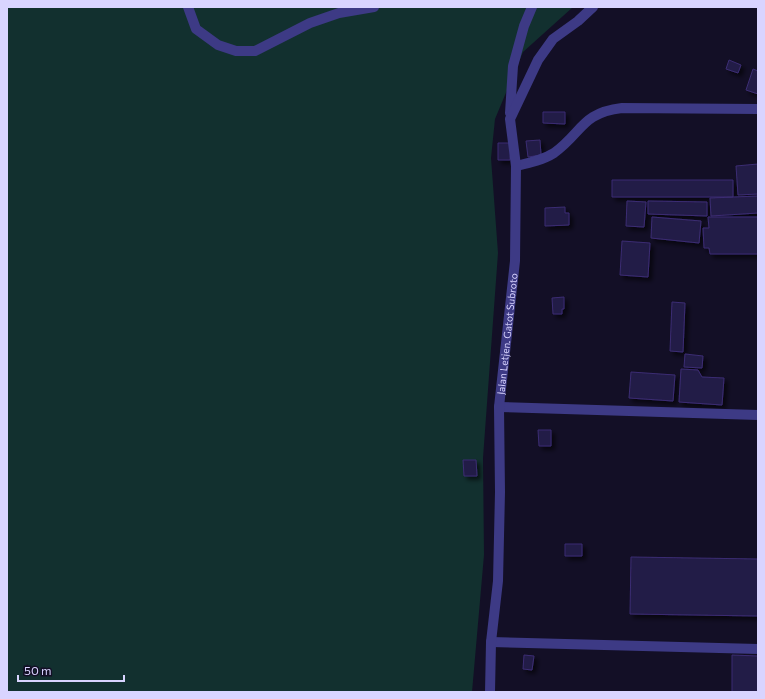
<svg xmlns="http://www.w3.org/2000/svg" width="765" height="699" font-family="Commissioner,sans-serif">
	<style>
		.green { fill: #12302f }
		.building { fill: #241b47; stroke: #3b2d73; filter: url(#shadow) }
		.lines { fill: none; stroke-linecap: round; stroke-linejoin: round }
		.minor { stroke: #3d3a85; stroke-width: 10 }
		.labels { text-anchor: middle; dominant-baseline: central; stroke-width: 3; stroke-linejoin: round; paint-order: stroke }
		.street-label { font-size: 10px; fill: #d9d4ff; stroke: #130f26 }
	</style>
	<defs>
		<filter id="shadow"><feDropShadow dx="3.5" dy="3.5" stdDeviation="2" flood-color="#0009"/></filter>
	</defs>
	<rect width="100%" height="100%" fill="#130f26"/>
	<!-- green -->
	<path class="green" d="M7,7H573L523,52L495,119L491,158L498,253L483,458L484,555L472,692H7Z"/>
	<!-- building -->
	<path class="building" d="M729,60L741,65L738,73L726,69Z
		M753,69L758,71V94L746,90Z
		M543,112H565V124L543,123Z
		M540,140L541,155L528,157L526,141Z
		M498,143H511L510,160H498Z
		M758,164V194L738,195L736,166Z
		M612,180H733V197H612Z
		M758,196V213L711,216L710,198Z
		M627,201L646,202L644,227L626,226Z
		M648,201L707,202V216L648,214Z
		M565,207V213H569V225L545,226V208Z
		M652,217L701,221L699,243L651,238Z
		M708,217H758V254H710L709,248H704L703,228H709Z
		M622,241L650,243L648,277L620,275Z
		M564,297V309H562V314H553L552,298Z
		M672,302L685,303L683,352L670,351Z
		M685,354L703,356L702,368L684,367Z
		M681,369L698,370L702,377L724,378L722,405L679,402Z
		M631,372L675,375L673,401L629,398Z
		M538,430H551V446H539Z
		M463,460H476L477,476H464Z
		M565,544H582V556H565Z
		M631,557L758,559V616L630,614Z
		M524,655L534,656L532,670L523,669Z
		M732,655L758,656V692H732Z"/>
	<g class="lines">
		<!-- minor -->
		<g class="minor">
			<path d="M188,7L196,29L218,45L236,51H255L310,23L339,13L374,7"/>
			<path d="M510,113L513,66L524,26L532,7"/>
			<path d="M516,166C529,163 543,160 554,153C583,132 581,113 622,108L758,109"/>
			<path d="M499,407L758,415"/>
			<path d="M491,642L758,649"/>
			<path id="s1" d="M490,692L491,642L498,581L500,492L499,407L515,261L516,166L510,119L538,60L553,39L578,21L593,7"/>
		</g>
	</g>
	<g class="labels">
		<!-- street labels -->
		<g class="street-label">
			<text stroke="none"><textPath href="#s1" startOffset="359">Jalan Letjen. Gatot Subroto</textPath></text>
		</g>
	</g>
	<!-- border -->
	<rect width="765" height="699" fill="none" stroke="#d9d4ff" stroke-width="16"/>
	<!-- scale -->
	<path d="M18 675v6h106v-6" fill="none" stroke="#d9d4ff" stroke-width="2"/>
	<text x="24" y="675" font-size="12" fill="#d9d4ff" stroke="#130f26" stroke-width="3" paint-order="stroke">50 m</text>
</svg>
